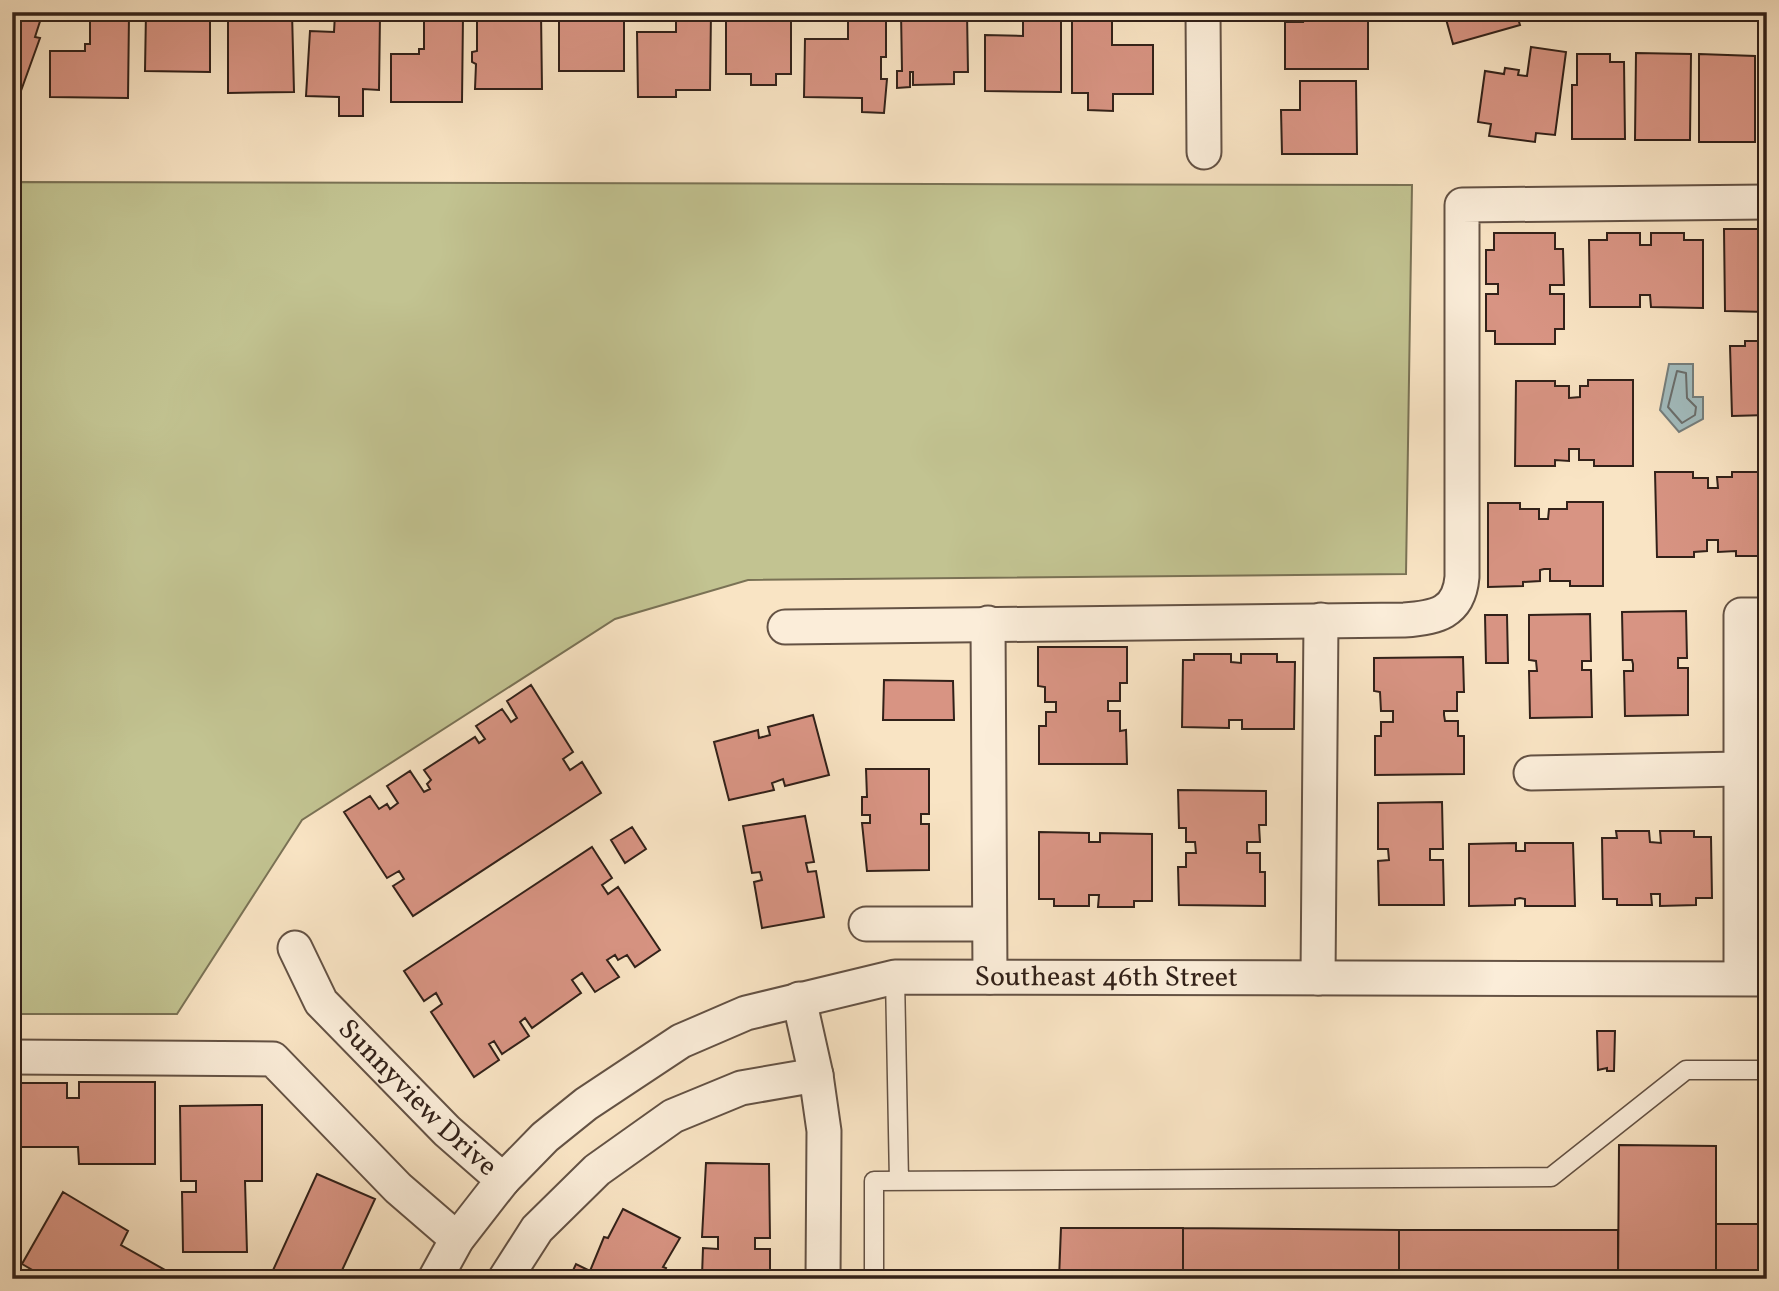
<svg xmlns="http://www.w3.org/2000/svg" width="1779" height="1291" font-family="Vollkorn,serif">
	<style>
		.green { fill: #c2c391; stroke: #7a7255; stroke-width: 2 }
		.water { fill: #a2bcbe; stroke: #757e7c; stroke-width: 2 }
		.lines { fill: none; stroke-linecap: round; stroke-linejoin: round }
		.shore { stroke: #6a6e6c; stroke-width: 2 }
		.building { fill: #d89483; stroke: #322119; stroke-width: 2 }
		.lane-casing { stroke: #645244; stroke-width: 21 }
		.street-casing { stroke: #645244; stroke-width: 37 }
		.lane { stroke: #fbedd9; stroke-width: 18 }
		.street { stroke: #fbedd9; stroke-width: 33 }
		.labels { text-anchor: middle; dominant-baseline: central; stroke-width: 7; stroke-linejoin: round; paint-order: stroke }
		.street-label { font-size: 28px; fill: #322119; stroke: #fbedd9 }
	</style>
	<rect width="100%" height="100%" fill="#f9e4c4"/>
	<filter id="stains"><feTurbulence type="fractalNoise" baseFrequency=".00286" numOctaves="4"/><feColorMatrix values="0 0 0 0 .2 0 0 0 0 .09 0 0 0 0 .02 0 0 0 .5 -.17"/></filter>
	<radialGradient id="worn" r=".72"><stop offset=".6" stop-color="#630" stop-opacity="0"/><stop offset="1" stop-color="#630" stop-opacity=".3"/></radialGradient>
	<!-- green -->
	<path class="green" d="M12,182L1412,185L1406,574L748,580L615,619L302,820L177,1014H12Z"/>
	<!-- water -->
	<path class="water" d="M1669,364H1693V397H1703V419L1679,432L1660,410Z"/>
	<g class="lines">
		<!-- shore -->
		<path class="shore" d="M1677,371L1686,373L1687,398L1696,407L1695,415L1682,423L1668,407Z"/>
	</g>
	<!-- building -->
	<path class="building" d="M12,12H43L35,37L40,38L13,113Z
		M146,12H210V72L145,71Z
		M228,12H292L294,92L228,93Z
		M477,12H541L542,89H475L476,64L472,62V52L477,51Z
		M559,12H624V71H559Z
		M676,12H711L710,90H676V97H638L637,32H676Z
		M726,12H791V74H776V85H751V74H726Z
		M848,12H886V57H881V79H887L884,113L862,112V98L804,97L805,39H848Z
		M901,12H967L968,72H954V84L913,85V72H910V87L897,88V71H902Z
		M1023,12H1061V92L985,91V35L1023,36Z
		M1072,12H1112V45H1153V94H1113V111L1088,110V93H1072Z
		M1302,12H1368V69H1285V22H1303Z
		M1444,12H1516L1520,25L1453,44Z
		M90,14L129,15L128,98L50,97V51H85V44H90Z
		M335,14L380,15L379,90L363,89V116H339V97L306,96L310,31L334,32Z
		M424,16H463L462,102H391V54H419V49H424Z
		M1531,47L1566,52L1555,135L1536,133L1535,142L1489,136L1491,124L1478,122L1485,71L1504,74L1505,68L1519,70L1518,75L1527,76Z
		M1636,53L1691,54L1690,140H1635Z
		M1577,54H1610V62H1624L1625,139H1572V85H1577Z
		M1699,54L1755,56V142H1699Z
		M1765,54H1767V142H1766Z
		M1300,81H1356L1357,154H1282L1281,110H1300Z
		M1724,229H1767V312L1725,311Z
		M1494,233H1555V249H1563L1564,285H1550V294H1564V329H1555V344H1495V331H1486V294H1498V284H1486V250H1494Z
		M1607,233H1640V245H1651V233H1684V240H1703V308L1651,307L1650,295H1640V307H1590L1589,240H1607Z
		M1745,341H1767V415L1732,416L1730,346H1745Z
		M1588,380H1633V466H1594V460H1579V449H1569V461L1555,460V466H1515L1516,381H1555V386H1569V398L1580,397V386H1588Z
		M1655,472H1693V478H1708V488H1718L1717,477H1732V472H1767V556H1736V551L1718,552V540H1707V551L1694,552V557H1657Z
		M1567,502H1603V586H1570V581H1550V569H1544L1540,570V581L1523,582V586L1488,587V503H1520V509H1539V519H1548L1549,509H1567Z
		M1686,611L1687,658H1678V668H1688V715L1625,716L1624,671H1633V664L1632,660H1623L1622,612Z
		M1590,614L1591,661H1582V670H1591L1592,717L1530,718L1529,671H1537L1536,661L1529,660V615Z
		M1485,615H1507L1508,663H1486Z
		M1038,647H1127V683H1120V701H1108V711H1120V731L1126,730L1127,764H1039V726H1046V712H1056V702H1045V687L1038,686Z
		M1194,654H1231V662L1241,663V654H1277V662H1295L1294,729H1242V720H1229V728L1182,727L1183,660H1194Z
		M1463,657L1464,692H1457V711H1444V715L1445,721H1458V736H1464V774L1375,775V736H1381V722H1393V711H1381L1380,692L1374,691V658Z
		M884,680L953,681L954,720H883Z
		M531,685L573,752L563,759L570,770L582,762L601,793L413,916L393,886L404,879L399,871L387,878L344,812L370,796L379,809L387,804L390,809L398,803L387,786L410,771L424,792L430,789L427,784L431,780L424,770L475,737L479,743L485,739L476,726L502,709L511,722L517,718L507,701Z
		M813,715L829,775L785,786L783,779L772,783L774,790L729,800L714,742L758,730L759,738L770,735L768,727Z
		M866,769H929V814H921V824H929V870L867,871L862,823H870V815H862V797H867Z
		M1178,790L1266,791V825H1259L1260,842H1247V853H1260V872H1265V906L1179,905L1178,867H1186V853H1196L1195,842H1186V828H1179Z
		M1442,802L1443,849H1430V860H1443L1444,905H1379L1378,861L1389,860L1388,849H1378V803Z
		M805,816L814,862L806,863L808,872L816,871L824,917L762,928L754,882L762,880L760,872L752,873L743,826Z
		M632,827L646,849L625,863L611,840Z
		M1616,831H1649L1650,842L1661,843L1660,831H1694V837H1711L1712,898H1696V905L1660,906V894H1651L1652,905H1617V899H1603L1602,838H1617Z
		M1039,832L1089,833V842H1100V833L1152,834V901H1134V907H1098L1099,895H1089V906H1054V899H1039Z
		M1516,843V851H1525V843H1573L1575,906H1525V899L1520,898L1515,899V905L1469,906V844Z
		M592,847L612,878L602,885L608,894L618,887L660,950L635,967L627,955L618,960L615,955L607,960L619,977L595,992L582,973L572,980L581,993L532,1028L525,1018L520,1022L529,1036L502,1054L494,1041L489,1044L499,1060L474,1077L431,1012L442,1004L436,993L424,1001L404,971Z
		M1597,1031H1615L1614,1071H1607V1068L1598,1070Z
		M79,1082H155V1164H79L78,1147H12V1083H67V1098H79Z
		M262,1105V1181H245L247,1252H183L182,1192H196V1181H181L180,1106Z
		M1619,1145L1716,1146V1279H1618Z
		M706,1163L769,1164L770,1238H755V1249H770V1276L766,1279L702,1276L703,1248L718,1249V1237H702Z
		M317,1174L375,1199L338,1279H269Z
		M63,1192L128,1231L121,1245L181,1279H48L22,1264Z
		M623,1209L680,1238L663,1267L666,1268L661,1279H569L576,1264L590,1271L604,1237L608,1238Z
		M1716,1224H1767V1279H1716Z
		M1061,1228H1183V1279H1059Z
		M1183,1228L1399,1230V1279H1183Z
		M1399,1230H1618V1279H1399Z"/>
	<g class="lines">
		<defs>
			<path id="lane" d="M895,977L899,1181
				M874,1279V1181L1551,1177L1686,1070H1767"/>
			<g id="street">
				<path d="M1203,12L1204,152"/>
				<path d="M988,623L990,977"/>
				<path d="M785,627L1404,620C1436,618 1459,613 1462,577V205L1767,202"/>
				<path d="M1531,773L1740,769"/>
				<path d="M866,924H989"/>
				<path id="s1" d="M295,948L321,1002L447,1131L503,1180L457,1239L435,1279"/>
				<path d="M1318,978L1321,620"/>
				<path d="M1741,978V615H1767"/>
				<path d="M12,1057L273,1059L398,1188L457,1239"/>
				<path d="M816,1075L824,1131L823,1279"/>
				<path id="s2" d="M503,1180L545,1137L586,1104L681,1041L746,1013L895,977L1767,979"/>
				<path d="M505,1279L537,1229L597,1170L673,1116L741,1088L816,1075L799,999"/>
			</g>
		</defs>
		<!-- lane casing -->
		<use href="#lane" class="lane-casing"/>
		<!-- street casing -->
		<use href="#street" class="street-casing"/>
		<!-- lane -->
		<use href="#lane" class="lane"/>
		<!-- street -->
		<use href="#street" class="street"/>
	</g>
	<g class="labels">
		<!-- street labels -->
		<g class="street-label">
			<text stroke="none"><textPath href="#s2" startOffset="662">Southeast 46th Street</textPath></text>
			<text stroke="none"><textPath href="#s1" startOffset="196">Sunnyview Drive</textPath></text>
		</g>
	</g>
	<!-- margin -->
	<rect width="1779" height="1291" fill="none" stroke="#f9e4c4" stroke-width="42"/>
	<rect x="14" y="14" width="1751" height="1263" fill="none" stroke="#322119" stroke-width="3.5"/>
	<rect x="21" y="21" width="1737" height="1249" fill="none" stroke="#322119" stroke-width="2"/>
	<rect width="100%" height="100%" filter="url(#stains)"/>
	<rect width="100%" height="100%" fill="url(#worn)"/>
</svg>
